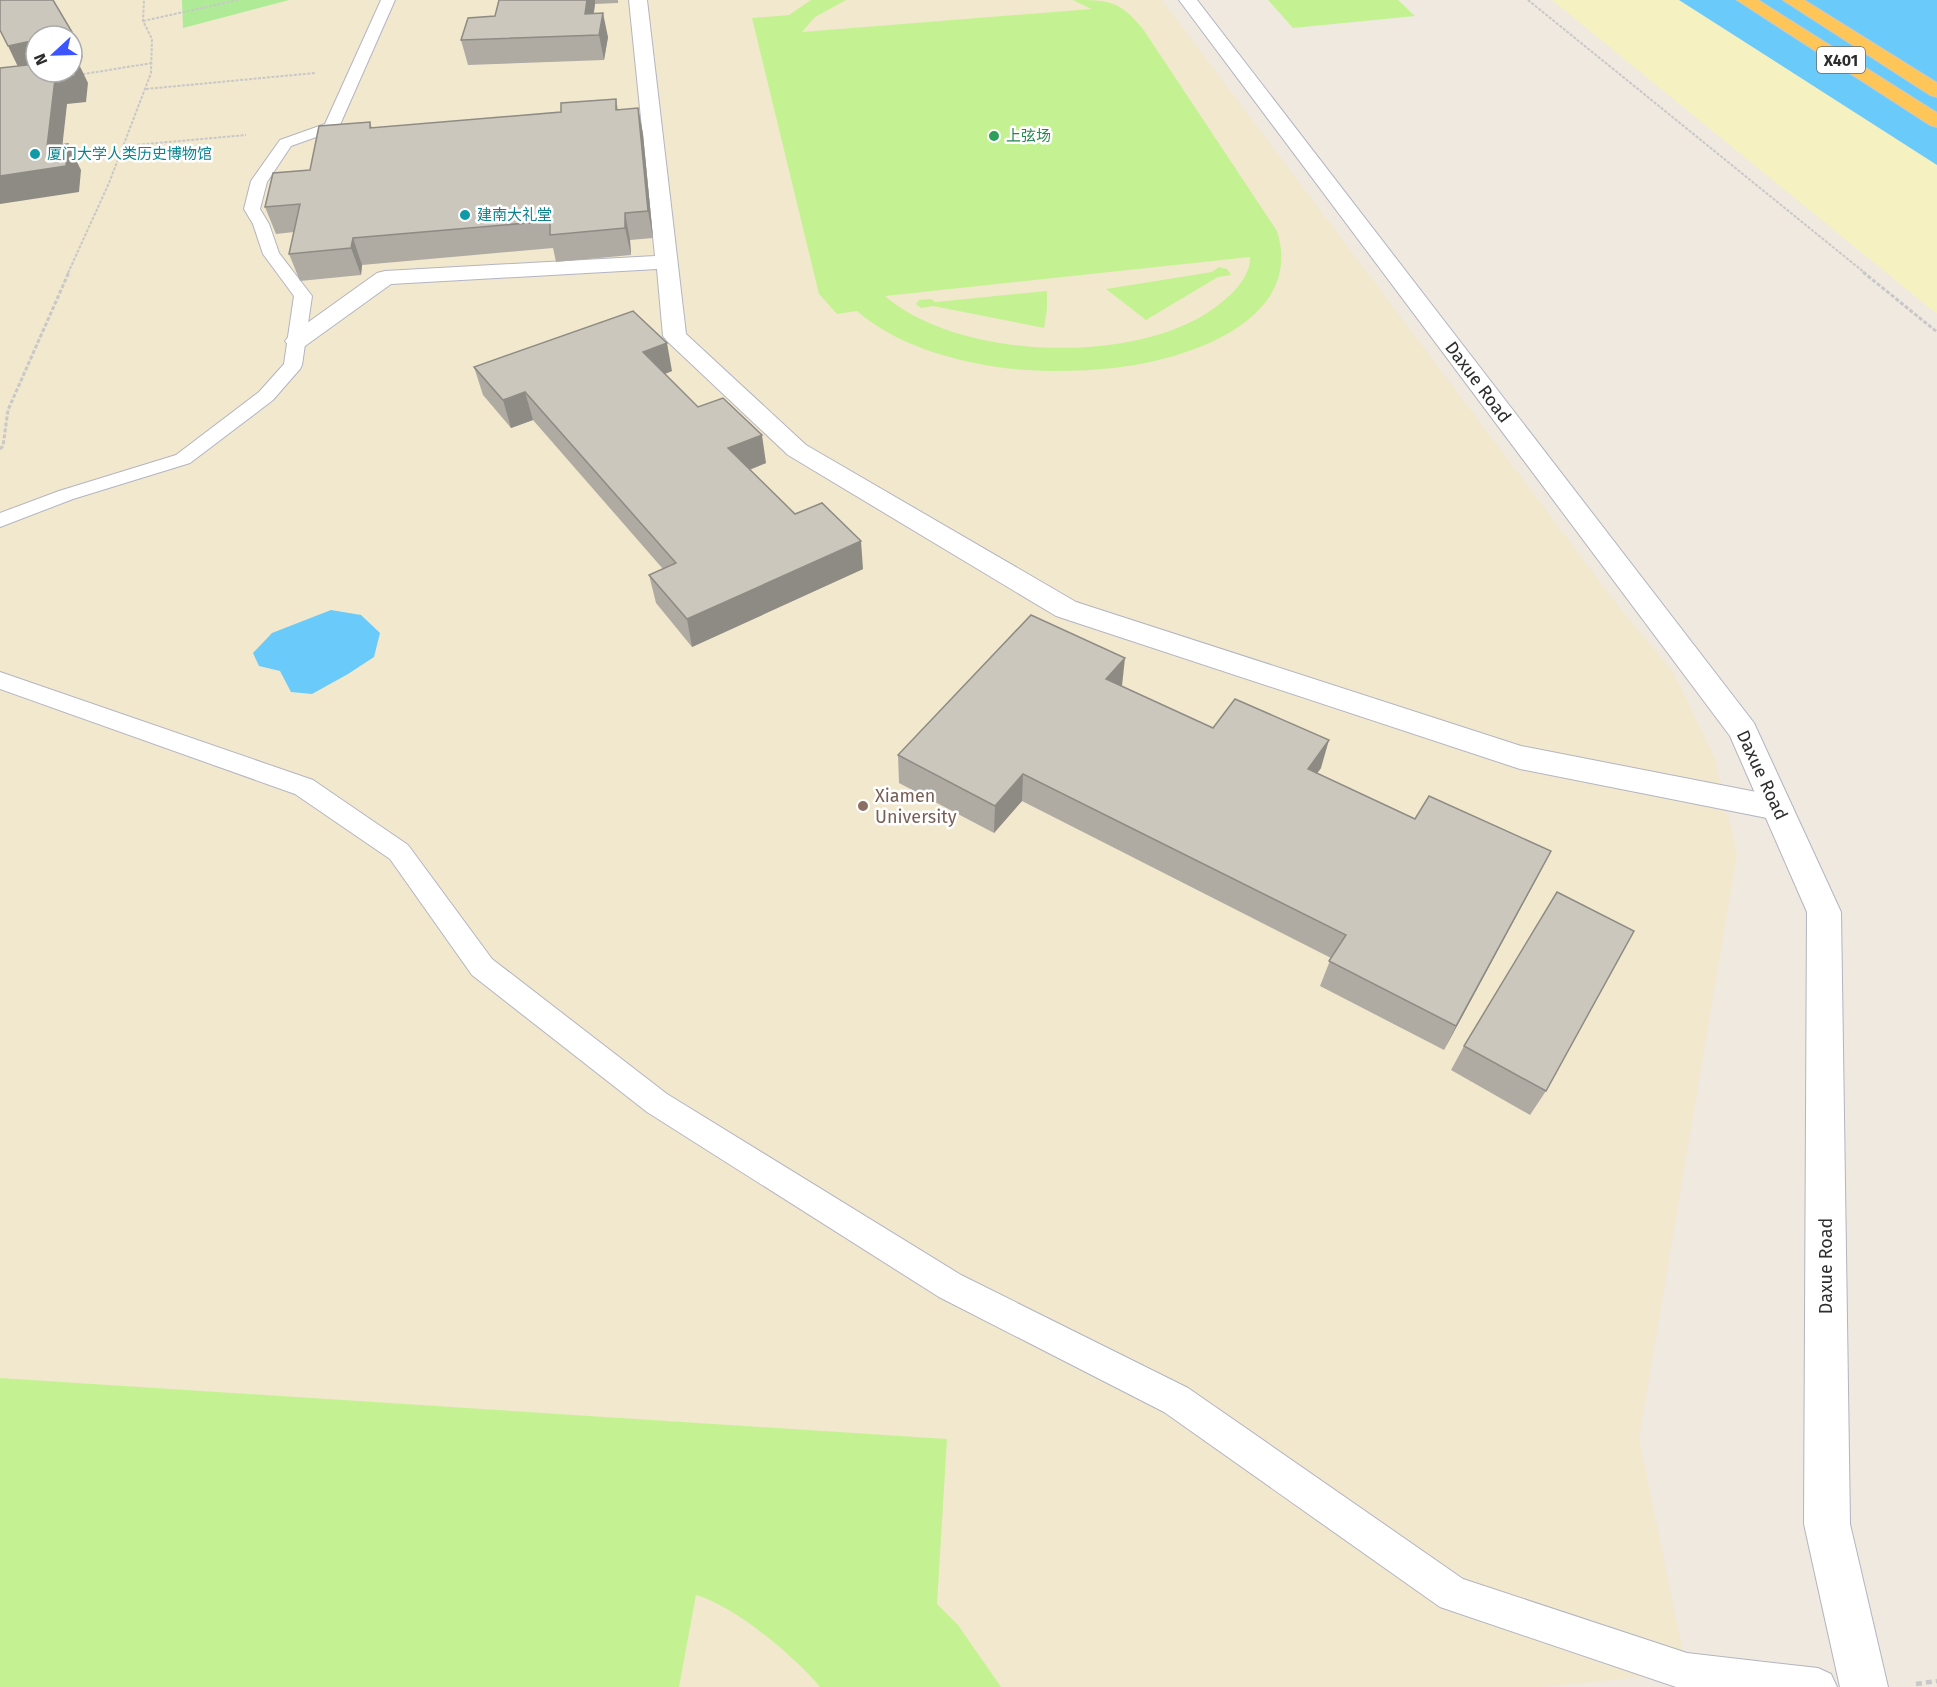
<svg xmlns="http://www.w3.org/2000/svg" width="1937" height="1687" font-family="'Fira Sans','Noto Sans SC',sans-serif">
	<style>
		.education { fill: #f2e8cd; fill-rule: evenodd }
		.green { fill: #afea97 }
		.sand { fill: #f6f1c0 }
		.pitch { fill: #c4f293; fill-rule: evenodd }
		.water { fill: #6acaf9 }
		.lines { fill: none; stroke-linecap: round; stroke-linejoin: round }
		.service-casing { stroke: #b3b4c2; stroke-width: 2 }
		.minor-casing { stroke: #b3b4c2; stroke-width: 2 }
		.tertiary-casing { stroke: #b3b4c2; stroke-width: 2 }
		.trunk-casing { stroke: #c8c8c8; stroke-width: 2 }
		.path-far2 { stroke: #c8c8c8; stroke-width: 2; stroke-dasharray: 3 1.5; stroke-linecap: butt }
		.path-far1 { stroke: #c8c8c8; stroke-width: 3; stroke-dasharray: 4 2; stroke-linecap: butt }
		.path { stroke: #c8c8c8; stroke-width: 4.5; stroke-dasharray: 6 4; stroke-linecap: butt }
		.service { fill: #fff; fill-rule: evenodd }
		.minor { fill: #fff; fill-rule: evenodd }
		.tertiary { fill: #fff; fill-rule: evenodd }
		.trunk { fill: #fec658; fill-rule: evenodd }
		.wall { fill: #afaba3 }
		.shaded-wall { fill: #8e8b84 }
		.building { fill: #cbc7bd; stroke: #8e8b84; stroke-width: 1.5 }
		.leisure-dot { fill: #2e9e5b; stroke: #fff; stroke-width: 2 }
		.culture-dot { fill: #0f9aa8; stroke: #fff; stroke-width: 2 }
		.education-dot { fill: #8d6e63; stroke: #fff; stroke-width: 2 }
		.labels { text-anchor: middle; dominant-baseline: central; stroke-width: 5; stroke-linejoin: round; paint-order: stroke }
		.far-leisure-label { font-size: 15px; fill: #27864d; stroke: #fff; text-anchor: start }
		.far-culture-label { font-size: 15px; fill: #0d838f; stroke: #fff; text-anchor: start }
		.shield { fill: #fff; stroke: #6c6c6c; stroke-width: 1.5 }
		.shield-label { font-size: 16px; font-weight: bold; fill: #2d2d2d }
		.street-label { font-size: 18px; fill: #2d2d2d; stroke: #fff }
		.education-label { font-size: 18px; fill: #785e54; stroke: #fff; text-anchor: start }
	</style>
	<rect width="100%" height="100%" fill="#efe9df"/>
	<!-- education -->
	<path class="education" d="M0,0H1162L1619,607L1673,672L1715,758L1737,854L1639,1438L1687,1672L1543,1687H0ZM36,36H72V72H36Z"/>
	<!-- green -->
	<path class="green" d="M182,0H289L183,28Z"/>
	<!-- sand -->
	<path class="sand" d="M1552,0H1679L1937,165V314Z"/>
	<!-- pitch -->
	<path class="pitch" d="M811,0H846L815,17L802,32L1091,9L1073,0C1109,0 1119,0 1143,29L1277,231C1306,322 1183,361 1113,368C1077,372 1040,372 1004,368C953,361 896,345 857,311L837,314L819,294L752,18L789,15ZM1250,257C1251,275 1235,292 1222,302C1146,367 959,361 885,296Z
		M1268,0H1398L1415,16L1293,28Z
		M1219,267L1227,269L1231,275L1218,277L1146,320L1106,289L1212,272Z
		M1047,291V309L1044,328L933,306L921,308L916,304L919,300L931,299L935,302Z
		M0,1378L947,1439L937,1604L958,1625L1001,1687H820C794,1656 735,1606 696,1595L679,1687H0Z"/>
	<!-- water -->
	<path class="water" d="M1679,0H1937V165Z
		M331,610L361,615L380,633L374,657L348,674L312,694L291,692L280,671L259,666L253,653L272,633Z"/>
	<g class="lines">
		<defs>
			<path id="service" d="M381,0H395L339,127L336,130L291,146L267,182L260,209L269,224L279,253L312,296L302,365L300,369L273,400L190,463L73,499L0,527V513L59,491L176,455L259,392L284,364L294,296L263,254L253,224L244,209L251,181L280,140L325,124Z
				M0,672L313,780L408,845L492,959L667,1094L961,1275L1188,1388L1463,1579L1687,1653L1818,1668L1831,1674L1837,1687H1676L1440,1607L1164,1412L939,1297L647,1112L472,975L390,859L295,794L0,689Z"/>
			<path id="minor" d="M629,0H647L686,334L806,445L1076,602L1521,746L1777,796L1788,799L1793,808L1788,817L1777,820L1520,769L1056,616L788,455L667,341L663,336L657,269L391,284L305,346L297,348L289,346L285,341L289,336L377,273L385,271L655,256Z"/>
			<path id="tertiary" d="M1179,0H1197L1754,723L1841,912L1850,1524L1888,1687H1840L1804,1524L1807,912L1730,736Z"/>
			<path id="trunk" d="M1737,0H1758L1937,113V127L1930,125Z
				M1783,0H1804L1937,83V97L1930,95Z"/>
		</defs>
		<!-- service casing -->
		<use href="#service" class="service-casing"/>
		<!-- minor casing -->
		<use href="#minor" class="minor-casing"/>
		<!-- tertiary casing -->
		<use href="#tertiary" class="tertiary-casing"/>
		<!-- trunk casing -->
		<use href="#trunk" class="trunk-casing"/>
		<!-- path-far2 -->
		<path class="path-far2" d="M1528,0L1865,273
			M143,21L238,0
			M78,75L152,63
			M146,89L315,73
			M124,146L246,135
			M68,273L109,183L151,73L152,39L143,21L144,0"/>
		<!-- path-far1 -->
		<path class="path-far1" d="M1863,272L1937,332
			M0,449L3,446L8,410L69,272"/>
		<!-- path -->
		<path class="path" d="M1916,1684L1937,1681"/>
		<!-- service -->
		<use href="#service" class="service"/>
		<!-- minor -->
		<use href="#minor" class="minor"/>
		<!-- tertiary -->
		<use href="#tertiary" class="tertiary"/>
		<!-- trunk -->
		<use href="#trunk" class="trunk"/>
	</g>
	<!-- wall -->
	<path class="wall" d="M499,0H618V3L595,4L594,13L608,37L604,60L468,65L461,40L495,16Z
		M616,99L618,110L638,108L643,134L653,238L630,240L631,255L556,262L553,248L362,265L361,275L300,281L289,254L294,232L276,234L265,207L370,122L372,128L561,112Z
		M474,367L672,371L665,374L698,407L766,463L750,470L795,514L863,569L692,647L656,603L649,575L663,569L533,420L511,428L483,395Z
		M1122,686L1213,728L1321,768L1317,773L1537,878L1444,1050L1320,986L1331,958L1022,801L994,833L899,783L898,755Z
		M1464,1046L1546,1091L1530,1115L1451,1070Z"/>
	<!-- shaded-wall -->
	<path class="shaded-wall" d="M587,0H595V4L590,36L585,14Z
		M603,13L608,37L604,60L599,35Z
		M72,32L83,57L76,58L88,83L86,102L67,104L60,167L68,144L81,170L79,192L0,204V176L47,147L55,79L72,59V36H53Z
		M36,40V67L20,71L8,46Z
		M638,108L643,134L653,238L648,211Z
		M625,213L630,240L631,255L625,228Z
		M353,238L362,265L361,275L351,248Z
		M667,343L672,371L649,380L643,352Z
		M525,392L533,420L511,428L503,400Z
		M762,435L766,463L732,476L728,448Z
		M861,541L863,569L692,647L687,619Z
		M1125,658L1122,686L1106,679Z
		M1329,740L1321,768L1300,797L1308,769Z
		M1023,774L1022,801L994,833L995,806Z
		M1551,851L1537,878L1444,1050L1456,1026Z"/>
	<!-- building -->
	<path class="building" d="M0,0H53L72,32L53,36H36V40L8,46L0,30Z
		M499,0H587L585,14L603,13L599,35L461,40L468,18L495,16Z
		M76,58L75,76L55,79L47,147L68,144L66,166L0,176V68L36,64V72H72V59Z
		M616,99V110L638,108L648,211L625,213V228L550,235V221L353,238L351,248L289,254L300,204L265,207L273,173L310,170L319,126L370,122V128L561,112V103Z
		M633,311L667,343L643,352L698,407L723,398L762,435L728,448L795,514L822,503L861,541L687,619L649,575L676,563L525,392L503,400L474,367Z
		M1031,615L1125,658L1106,679L1213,728L1235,699L1329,740L1308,769L1415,819L1429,796L1551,851L1456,1026L1329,961L1346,935L1023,774L995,806L898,755Z
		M1557,892L1634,931L1546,1091L1464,1046Z"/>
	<!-- markers -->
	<circle class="leisure-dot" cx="994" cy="136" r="6"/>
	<g class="culture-dot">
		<circle cx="35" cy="154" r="6"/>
		<circle cx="465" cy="215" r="6"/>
	</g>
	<circle class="education-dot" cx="863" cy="806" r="6"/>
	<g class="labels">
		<!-- far-leisure labels -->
		<g class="far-leisure-label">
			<text x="1006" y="136">上弦场</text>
		</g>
		<!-- far-culture labels -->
		<g class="far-culture-label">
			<text x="47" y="154">厦门大学人类历史博物馆</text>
			<text x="477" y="215">建南大礼堂</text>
		</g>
		<!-- shield labels -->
		<rect class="shield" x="1817" y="47" width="48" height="26" rx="4.5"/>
		<g class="shield-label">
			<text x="1841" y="60">X401</text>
		</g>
		<!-- street labels -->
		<g class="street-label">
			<text transform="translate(1478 382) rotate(53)">Daxue Road</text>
			<text transform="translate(1762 775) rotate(65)">Daxue Road</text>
			<text transform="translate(1826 1266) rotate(-90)">Daxue Road</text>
		</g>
		<!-- education labels -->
		<g class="education-label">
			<text x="875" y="796">Xiamen<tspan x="875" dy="21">University</tspan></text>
		</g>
	</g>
	<!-- north arrow -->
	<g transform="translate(54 54) rotate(248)"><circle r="28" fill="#ffffff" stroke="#ababab" stroke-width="1.5"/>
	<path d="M0-4.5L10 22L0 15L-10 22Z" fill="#3c55ff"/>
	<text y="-9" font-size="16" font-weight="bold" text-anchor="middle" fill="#2d2d2d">N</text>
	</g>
</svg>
